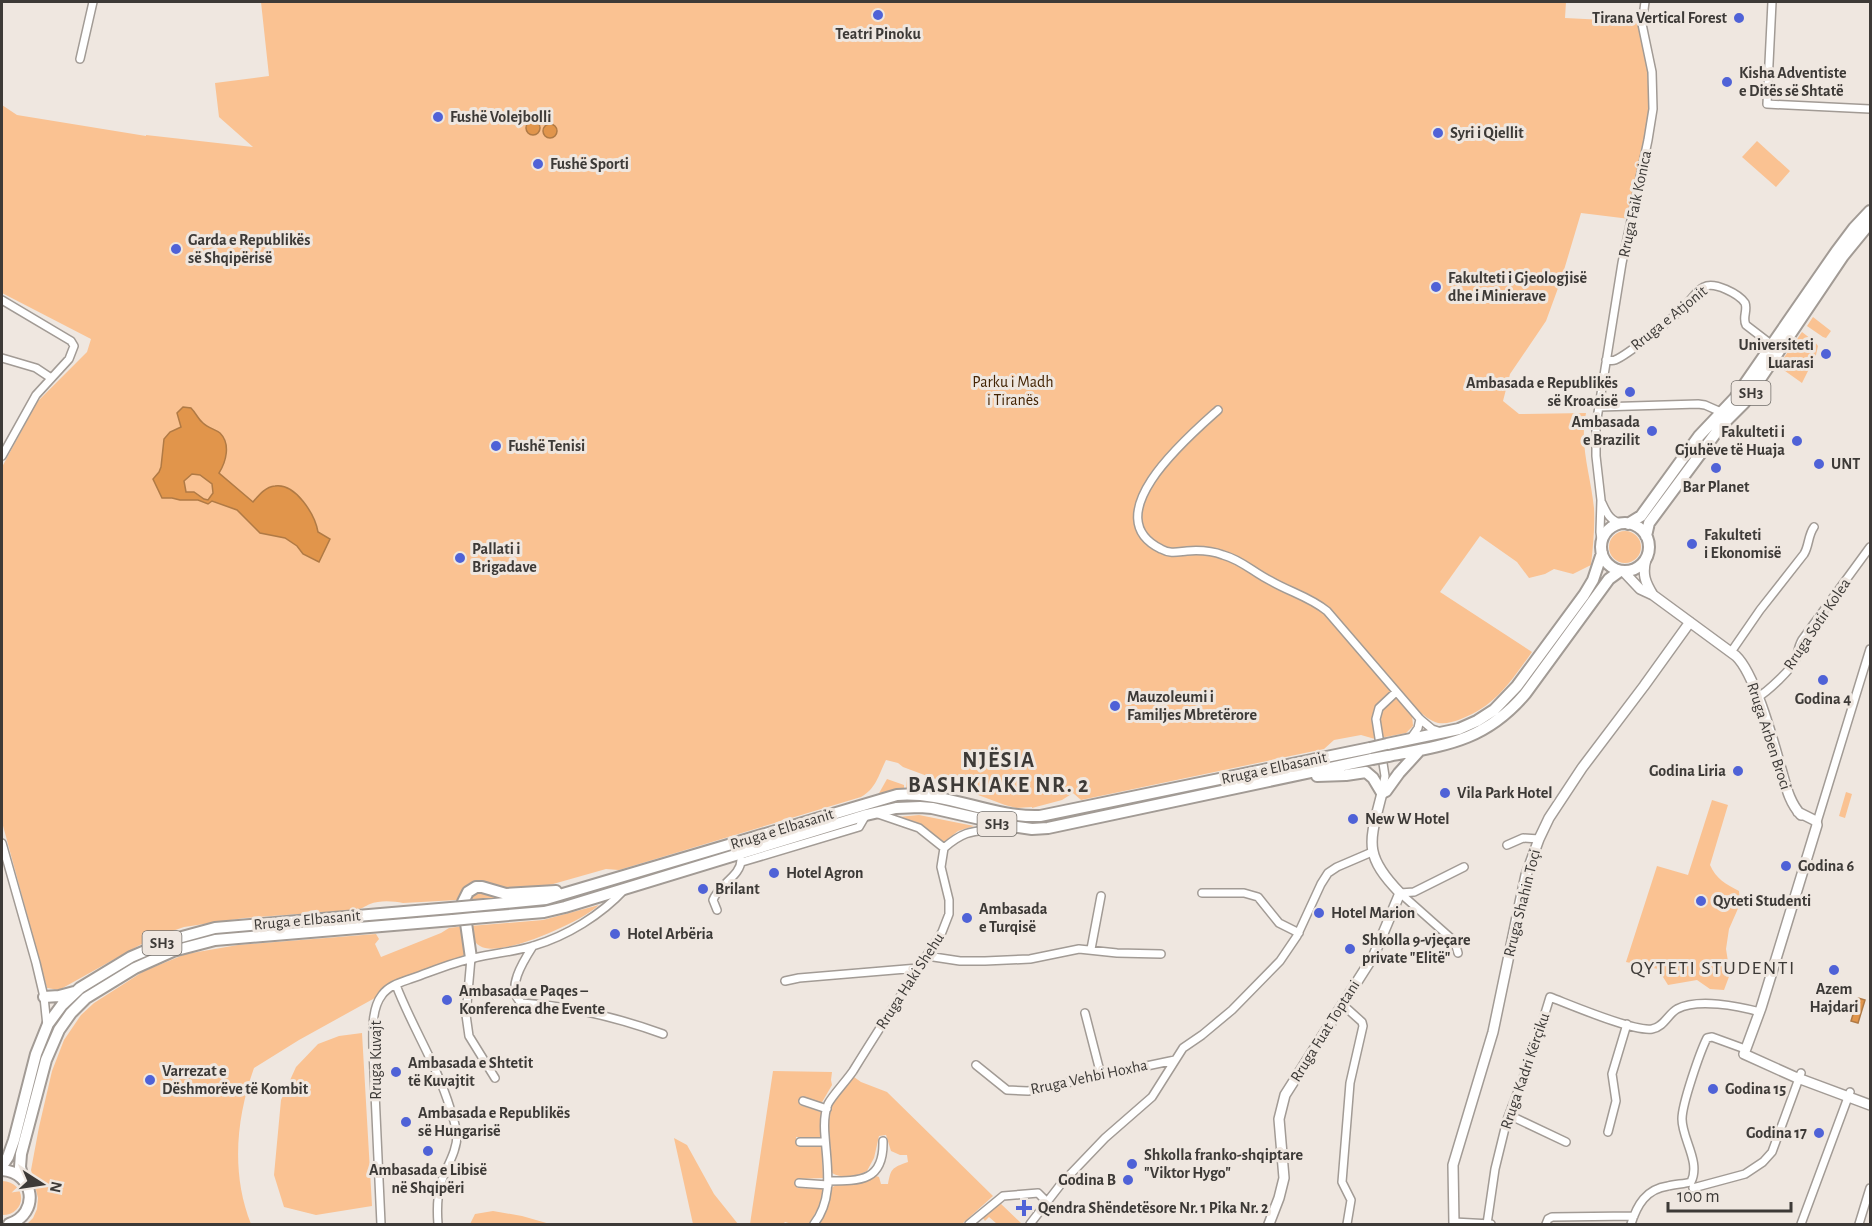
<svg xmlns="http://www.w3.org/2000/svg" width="1872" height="1226" font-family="'Alegreya Sans',sans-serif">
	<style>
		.green { fill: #fac292 }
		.water { fill: #e1954b; stroke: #b07a45; stroke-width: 1.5; fill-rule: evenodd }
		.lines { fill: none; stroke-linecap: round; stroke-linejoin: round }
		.minor-casing { stroke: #a29b95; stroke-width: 10 }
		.tertiary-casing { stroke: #a29b95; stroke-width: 12 }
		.primary-casing { stroke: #a29b95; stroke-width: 14 }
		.minor { stroke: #fff; stroke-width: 7 }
		.tertiary { stroke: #fff; stroke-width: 9 }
		.primary { stroke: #fff; stroke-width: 10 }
		.primary-bridge-casing { stroke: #a29b95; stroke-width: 14; stroke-linecap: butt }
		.primary-bridge { stroke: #fff; stroke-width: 10 }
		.poi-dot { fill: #4f62d7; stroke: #efe7e0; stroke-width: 2 }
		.labels { text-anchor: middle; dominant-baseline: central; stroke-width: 6; stroke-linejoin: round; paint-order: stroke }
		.shield { fill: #efe7e0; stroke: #726e6a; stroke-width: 1.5 }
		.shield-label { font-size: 15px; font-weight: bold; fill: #3d3a37 }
		.poi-label { font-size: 16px; font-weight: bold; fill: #3d3a37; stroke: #efe7e0; text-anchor: start }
		.street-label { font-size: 16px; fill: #3d3a37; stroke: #efe7e0 }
		.park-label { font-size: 16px; fill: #442505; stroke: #efe7e0 }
		.quarter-label { font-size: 20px; letter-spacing: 1.5px; fill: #3d3a37; stroke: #efe7e0 }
		.district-label { font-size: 22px; font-weight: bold; letter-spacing: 1.5px; fill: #3d3a37; stroke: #efe7e0 }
	</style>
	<rect width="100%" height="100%" fill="#efe7e0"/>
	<!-- green -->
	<path class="green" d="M261,2H1566L1565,18L1605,20L1619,14L1642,16L1649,53L1653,109L1630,219L1581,213L1561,280L1546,321L1510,374L1503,401L1519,414L1586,413C1579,445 1591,476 1594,508C1595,527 1593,546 1591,565L1573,574L1554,569L1545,574L1529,578L1517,562L1480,536L1440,592L1532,652C1511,681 1496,706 1461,719C1453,722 1446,724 1438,723C1430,721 1424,715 1417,710L1412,715L1413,726L1406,733L1375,739L1361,735L1334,740L1324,749L1081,800L1073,793L1062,800L1032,808V807L1016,808L1005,805L903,767L898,763L886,760C879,774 876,789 861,797L619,870L606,869L546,886C534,885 525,889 513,889C490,889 470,867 457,900L403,903C394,901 379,900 370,904C365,906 362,909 355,910L244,918L184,927L155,937L138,946L59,990L47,988L2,822V467L37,402L87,352L91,339L2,293V105L17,115L146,136V135L253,147L219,117L215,83L269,76Z
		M1757,141L1790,171L1776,187L1742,157Z
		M1813,317L1831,331L1826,338L1823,337L1807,326Z
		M1802,332L1815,342L1818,346L1816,355L1802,383L1778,366Z
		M1609 547a16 16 0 1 1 32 0a16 16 0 1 1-32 0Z
		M907,778L952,795L929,790H906Z
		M887,779L904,785V790L878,795Z
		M1846,792L1852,794L1845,818L1839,816Z
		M1712,800L1728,805L1710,865C1716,879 1726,884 1739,891L1740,904L1729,929L1726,949L1730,974L1724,990L1710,989L1697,980L1668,985L1658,969L1626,962L1657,866L1688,875Z
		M919,815L974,826L958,831L944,842L916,822L898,817Z
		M477,890L510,898L467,901L468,898Z
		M599,905C583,921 500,959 480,946C472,942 472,934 470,926L543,920Z
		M465,926L467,951L461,958L420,973L299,1040L254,1068C236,1119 231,1173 251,1224H27L33,1218L37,1209L38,1198L31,1170L39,1127L52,1071L64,1040L81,1015L94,1003L144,971L186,954L238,945L376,934L379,939L375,944L381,957L441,933L449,928Z
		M362,1033L372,1206L316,1215L284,1207L274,1175L281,1100L296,1067L318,1044L339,1036Z
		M773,1071L832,1072L831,1080L832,1085L821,1104L802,1097L799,1103L800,1105L821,1112L820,1137H796L798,1146L821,1147L822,1148L823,1178L796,1179L797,1188L823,1189L820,1205L809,1224H792L785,1222L783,1224H750Z
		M854,1077L861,1082L887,1092L993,1196L962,1224H819L826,1210L831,1188L838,1184L861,1182L876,1176L879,1177L881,1184H888C891,1169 891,1168 908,1162L907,1155H900L891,1151L886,1135L879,1136L874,1158L867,1171C856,1177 843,1179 832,1173C830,1158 825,1124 829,1111C834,1099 846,1087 854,1077Z
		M674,1138L687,1145L714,1194L738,1224H693Z
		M2,1181C28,1182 27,1215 2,1215Z
		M999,1202L1022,1224H997L989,1217L985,1221L982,1217Z
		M493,1211L522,1216L550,1224H470L475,1214Z"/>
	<!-- water -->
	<path class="water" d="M526 128a7 7 0 1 1 14 0a7 7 0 1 1-14 0Z
		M543 131a7 7 0 1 1 14 0a7 7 0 1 1-14 0Z
		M183,407L191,408C196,413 198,419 203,423C208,428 215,429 220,433C231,444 226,462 219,473L253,502C259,495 265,487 275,486C296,483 315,515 318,532L330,539L319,562L303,554L297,546L285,538L260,533L237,510L212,501L208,504L198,500H180L172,498H162L153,479L159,472L161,467L164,439L170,432L181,427L177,413ZM192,474L200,475L212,484L213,493L208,500L204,499L194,492H186L184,481Z
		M1858,998L1865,1000L1858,1023L1851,1021Z"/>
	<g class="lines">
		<defs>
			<path id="minor" d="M1772,2L1767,104L1870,109
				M80,59L93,2
				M2,300L71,341L74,346L69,359L36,395L2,456
				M2,358L36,368L51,378
				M1606,360C1610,360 1612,361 1615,360C1628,355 1674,317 1685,306C1691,300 1696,291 1704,287C1714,281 1739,294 1745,303C1748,310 1742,318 1746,325L1772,345
				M1599,407L1698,404L1705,405L1721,412
				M1218,410C1190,435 1094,516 1161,549C1170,554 1177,552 1187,551C1199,550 1212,551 1223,555C1242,560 1254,573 1271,581C1290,592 1310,597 1327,611L1420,719L1432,729L1441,732
				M1602,503C1607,514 1610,521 1623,524
				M1602,547L1600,532L1601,500L1596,456V425L1622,263L1648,140L1653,109L1652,72L1642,24L1645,2
				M1731,652L1760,610L1804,554C1809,546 1808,535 1814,527
				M1758,697C1767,692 1792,669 1796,659C1798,652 1798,647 1802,640L1870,547
				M1411,738L1418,728L1420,719
				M1382,792L1385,776L1376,719L1379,708L1396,692
				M878,814L919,828L944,848
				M1817,822L1870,649
				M2,843L36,963L44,997L47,1026
				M1507,845L1523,838L1539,839
				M742,862L859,827L866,815
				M1202,893H1244L1258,897L1279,923L1299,933
				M1400,893L1453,940L1456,946L1458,953
				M1400,893L1414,892L1464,867
				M717,910L713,900C719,884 741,876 741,860
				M533,946C524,960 504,991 522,1003C572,1006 616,1017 663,1034
				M1091,949L1101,896
				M927,956L960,961H985L1030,959L1079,949L1117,953L1161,954
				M471,958L466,1015L469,1036L495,1078
				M785,981L799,978L918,968
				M396,985C412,1027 437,1065 450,1108C453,1117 456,1126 457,1135C457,1152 446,1167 441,1183C437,1196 437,1211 438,1224
				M1342,1004L1362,1022L1363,1026L1350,1083L1342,1182L1351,1200L1347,1224
				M1085,1013L1101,1075
				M976,1065L1007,1090L1028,1091L1175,1060
				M803,1101L827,1109
				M1509,1115L1566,1142
				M1608,1132L1616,1101L1612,1074L1627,1024
				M800,1142H825
				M828,1181C861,1181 884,1181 883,1141
				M799,1183L828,1185
				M1693,1188L1745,1174L1763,1162L1772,1152L1801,1073
				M1454,1222L1491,1224
				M381,1224L373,1049C373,1032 371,1009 382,995C389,985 402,982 413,978C433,971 454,962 474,958C493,953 514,952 533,946C567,936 601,915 625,889
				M814,1224C834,1198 827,1167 825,1136C824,1125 824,1114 828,1104C832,1096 847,1080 853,1071C882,1024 912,978 942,932L949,914V900L941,867L944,848C969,826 978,833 1007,827
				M969,1224L1003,1196L1038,1193L1047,1202
				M1030,1224L1061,1184L1105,1138L1152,1097L1183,1048L1202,1035L1232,1010L1280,961L1297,936L1321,884L1328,873L1337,867L1372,852
				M1487,1224L1495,1169L1507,1120L1535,1046L1550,997C1571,1005 1634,1032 1652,1029C1664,1027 1668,1014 1677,1009C1698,998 1738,1006 1760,1012
				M1546,1224L1548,1219L1552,1217L1634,1216
				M1631,1224C1637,1205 1646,1189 1668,1186C1676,1184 1684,1184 1691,1182C1701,1162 1682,1139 1682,1119C1682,1104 1700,1052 1707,1038L1712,1037L1745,1049
				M1801,1224L1850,1092
				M1859,1224L1870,1188"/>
			<path id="tertiary" d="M1646,559C1642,574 1645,582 1653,595
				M1623,571L1640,589L1653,595L1736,656C1755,674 1773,741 1781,769C1786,786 1789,802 1801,815
				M1798,812L1816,821L1817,825L1761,1008L1744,1054L1795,1077L1870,1105
				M1269,1224L1279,1198L1284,1178L1279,1119L1285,1095L1374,955L1400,893C1362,854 1370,841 1382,793
				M1454,1224L1453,1165L1493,1032L1519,907L1526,875L1539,839L1549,818L1582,768L1644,686L1690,622"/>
			<path id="primary" d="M1601 547a24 24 0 1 1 48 0a24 24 0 1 1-48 0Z
				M1628,524L1641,516L1699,436L1735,398L1836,252L1854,228L1870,211
				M1646,536L1649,523L1721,426L1744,403L1843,256L1870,223
				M1387,744L1459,729L1477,721L1494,710L1517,686L1584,595L1593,580L1602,553
				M1388,756C1446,745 1485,741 1525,694L1609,579L1620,571
				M1317,776L1346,775L1366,772L1373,778L1382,793L1386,791L1399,773L1420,750
				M473,906L546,899L897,795C947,791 991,818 1040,816L1370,748
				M474,918L544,912L565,907L866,815L896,808L920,807L932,808L1011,826L1032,829L1048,828L1372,759
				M471,958L463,902L468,892L476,887H482L506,894L556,891
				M44,997L59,996L74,992
				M2,1166L8,1157L14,1140L36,1054L48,1024L62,1005L80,988L131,957L171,940L215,928L451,908
				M2,1170C35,1172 40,1214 9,1224
				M23,1179L20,1167L21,1154L46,1060L59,1030L71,1013L86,998L135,968L173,951L215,940L453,920"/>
		</defs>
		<!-- minor casing -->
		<use href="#minor" class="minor-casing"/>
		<!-- tertiary casing -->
		<use href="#tertiary" class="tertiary-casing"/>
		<!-- primary casing -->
		<use href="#primary" class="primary-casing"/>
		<!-- minor -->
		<use href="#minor" class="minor"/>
		<!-- tertiary -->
		<use href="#tertiary" class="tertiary"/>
		<!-- primary -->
		<use href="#primary" class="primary"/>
		<defs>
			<path id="primary-bridge" d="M1370,748L1387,744
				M1372,759L1388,756
				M451,908L473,906
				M453,920L474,918"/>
		</defs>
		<!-- primary-bridge casing -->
		<use href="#primary-bridge" class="primary-bridge-casing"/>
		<!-- primary-bridge -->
		<use href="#primary-bridge" class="primary-bridge"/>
	</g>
	<!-- markers -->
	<g class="poi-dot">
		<circle cx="878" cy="15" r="6"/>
		<circle cx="1739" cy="18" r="6"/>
		<circle cx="1727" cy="82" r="6"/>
		<circle cx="438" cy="117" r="6"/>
		<circle cx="1438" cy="133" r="6"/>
		<circle cx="538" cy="164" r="6"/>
		<circle cx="176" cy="249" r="6"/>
		<circle cx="1436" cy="287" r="6"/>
		<circle cx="1826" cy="354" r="6"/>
		<circle cx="1630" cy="392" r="6"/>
		<circle cx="1652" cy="431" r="6"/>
		<circle cx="1797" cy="441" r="6"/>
		<circle cx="496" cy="446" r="6"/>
		<circle cx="1819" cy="464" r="6"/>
		<circle cx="1716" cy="468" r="6"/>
		<circle cx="1692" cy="544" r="6"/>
		<circle cx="460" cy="558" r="6"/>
		<circle cx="1823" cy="680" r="6"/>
		<circle cx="1115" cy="706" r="6"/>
		<circle cx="1738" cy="771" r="6"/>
		<circle cx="1445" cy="793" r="6"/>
		<circle cx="1353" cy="819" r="6"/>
		<circle cx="1786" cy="866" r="6"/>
		<circle cx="774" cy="873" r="6"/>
		<circle cx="703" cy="889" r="6"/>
		<circle cx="1701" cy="901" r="6"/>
		<circle cx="1319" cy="913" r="6"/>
		<circle cx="967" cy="918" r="6"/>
		<circle cx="615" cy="934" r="6"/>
		<circle cx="1350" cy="949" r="6"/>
		<circle cx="1834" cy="970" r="6"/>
		<circle cx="447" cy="1000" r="6"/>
		<circle cx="396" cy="1072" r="6"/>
		<circle cx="150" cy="1080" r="6"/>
		<circle cx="1713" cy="1089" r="6"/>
		<circle cx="406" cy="1122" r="6"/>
		<circle cx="1819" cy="1133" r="6"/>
		<circle cx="428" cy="1151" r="6"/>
		<circle cx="1132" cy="1164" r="6"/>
		<circle cx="1128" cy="1180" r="6"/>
		<path d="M1021 1199h6v6h6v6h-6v6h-6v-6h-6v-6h6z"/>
	</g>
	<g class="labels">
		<!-- shield labels -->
		<g class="shield">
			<rect x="1731.5" y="381" width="39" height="24" rx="4.5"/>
			<rect x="977.5" y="812" width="39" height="24" rx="4.5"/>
			<rect x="142.5" y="931" width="39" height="24" rx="4.5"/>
		</g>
		<g class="shield-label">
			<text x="1751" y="393">SH3</text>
			<text x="997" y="824">SH3</text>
			<text x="162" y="943">SH3</text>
		</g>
		<!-- poi labels -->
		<g class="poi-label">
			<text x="1727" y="18" text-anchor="end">Tirana Vertical Forest</text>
			<text x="878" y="34" text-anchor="middle">Teatri Pinoku</text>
			<text x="1739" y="73">Kisha Adventiste<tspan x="1739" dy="18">e Ditës së Shtatë</tspan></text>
			<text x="450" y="117">Fushë Volejbolli</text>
			<text x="1450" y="133">Syri i Qiellit</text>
			<text x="550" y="164">Fushë Sporti</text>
			<text x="188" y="240">Garda e Republikës<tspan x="188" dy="18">së Shqipërisë</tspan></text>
			<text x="1448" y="278">Fakulteti i Gjeologjisë<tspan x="1448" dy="18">dhe i Minierave</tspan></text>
			<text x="1814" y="345" text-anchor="end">Universiteti<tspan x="1814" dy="18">Luarasi</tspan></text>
			<text x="1618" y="383" text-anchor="end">Ambasada e Republikës<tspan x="1618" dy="18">së Kroacisë</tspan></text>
			<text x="1640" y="422" text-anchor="end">Ambasada<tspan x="1640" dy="18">e Brazilit</tspan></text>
			<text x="1785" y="432" text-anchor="end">Fakulteti i<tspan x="1785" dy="18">Gjuhëve të Huaja</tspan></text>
			<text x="508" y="446">Fushë Tenisi</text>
			<text x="1831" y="464">UNT</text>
			<text x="1716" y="487" text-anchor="middle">Bar Planet</text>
			<text x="1704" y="535">Fakulteti<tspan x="1704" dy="18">i Ekonomisë</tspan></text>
			<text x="472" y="549">Pallati i<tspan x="472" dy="18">Brigadave</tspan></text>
			<text x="1127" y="697">Mauzoleumi i<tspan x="1127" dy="18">Familjes Mbretërore</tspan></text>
			<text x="1823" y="699" text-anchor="middle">Godina 4</text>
			<text x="1726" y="771" text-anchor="end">Godina Liria</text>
			<text x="1457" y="793">Vila Park Hotel</text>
			<text x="1365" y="819">New W Hotel</text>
			<text x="1798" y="866">Godina 6</text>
			<text x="786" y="873">Hotel Agron</text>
			<text x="715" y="889">Brilant</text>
			<text x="1713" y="901">Qyteti Studenti</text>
			<text x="979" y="909">Ambasada<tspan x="979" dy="18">e Turqisë</tspan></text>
			<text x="1331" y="913">Hotel Marion</text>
			<text x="627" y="934">Hotel Arbëria</text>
			<text x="1362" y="940">Shkolla 9-vjeçare<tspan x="1362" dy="18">private "Elitë"</tspan></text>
			<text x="1834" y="989" text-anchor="middle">Azem<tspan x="1834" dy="18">Hajdari</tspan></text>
			<text x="459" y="991">Ambasada e Paqes –<tspan x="459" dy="18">Konferenca dhe Evente</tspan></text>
			<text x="408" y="1063">Ambasada e Shtetit<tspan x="408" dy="18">të Kuvajtit</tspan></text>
			<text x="162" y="1071">Varrezat e<tspan x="162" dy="18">Dëshmorëve të Kombit</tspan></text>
			<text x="1725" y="1089">Godina 15</text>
			<text x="418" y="1113">Ambasada e Republikës<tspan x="418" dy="18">së Hungarisë</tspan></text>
			<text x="1807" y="1133" text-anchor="end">Godina 17</text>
			<text x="1144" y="1155">Shkolla franko-shqiptare<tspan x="1144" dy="18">"Viktor Hygo"</tspan></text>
			<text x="428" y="1170" text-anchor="middle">Ambasada e Libisë<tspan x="428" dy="18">në Shqipëri</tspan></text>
			<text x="1116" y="1180" text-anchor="end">Godina B</text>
			<text x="1038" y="1208">Qendra Shëndetësore Nr. 1 Pika Nr. 2</text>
		</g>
		<!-- street labels -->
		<g class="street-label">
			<text transform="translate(1635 204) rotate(-78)">Rruga Faik Konica</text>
			<text transform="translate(1669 318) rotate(-39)">Rruga e Atjonit</text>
			<text transform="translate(1817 624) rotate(-56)">Rruga Sotir Kolea</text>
			<text transform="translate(1769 736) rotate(72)">Rruga Arben Broci</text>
			<text transform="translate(1274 768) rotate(-12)">Rruga e Elbasanit</text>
			<text transform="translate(782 829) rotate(-17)">Rruga e Elbasanit</text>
			<text transform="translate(1522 903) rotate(-76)">Rruga Shahin Toçi</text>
			<text transform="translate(307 920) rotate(-5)">Rruga e Elbasanit</text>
			<text transform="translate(910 981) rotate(-57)">Rruga Haki Shehu</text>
			<text transform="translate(1325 1031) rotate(-58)">Rruga Fuat Toptani</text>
			<text transform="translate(376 1060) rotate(-90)">Rruga Kuvajt</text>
			<text transform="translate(1525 1071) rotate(-71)">Rruga Kadri Kërçiku</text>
			<text transform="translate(1089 1077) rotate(-12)">Rruga Vehbi Hoxha</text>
		</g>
		<!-- park labels -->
		<g class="park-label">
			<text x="1013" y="382">Parku i Madh<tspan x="1013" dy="18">i Tiranës</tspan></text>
		</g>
		<!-- quarter labels -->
		<g class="quarter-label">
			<text x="1713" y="968">QYTETI STUDENTI</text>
		</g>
		<!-- district labels -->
		<g class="district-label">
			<text x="999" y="760">NJËSIA<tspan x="999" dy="25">BASHKIAKE NR. 2</tspan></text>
		</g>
	</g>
	<!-- border -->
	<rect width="1872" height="1226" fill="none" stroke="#3d3a37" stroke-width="6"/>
	<!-- north arrow -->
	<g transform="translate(42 1184) rotate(102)" stroke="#efe7e0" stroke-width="4.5" paint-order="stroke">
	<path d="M0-4.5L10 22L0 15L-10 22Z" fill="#3d3a37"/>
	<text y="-9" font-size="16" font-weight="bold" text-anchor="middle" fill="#3d3a37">N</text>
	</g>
	<!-- scale -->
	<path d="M1668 1202v9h123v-9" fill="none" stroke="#3d3a37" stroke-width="3"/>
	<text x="1677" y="1202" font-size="18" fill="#3d3a37" stroke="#efe7e0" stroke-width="4.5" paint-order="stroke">100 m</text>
</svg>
